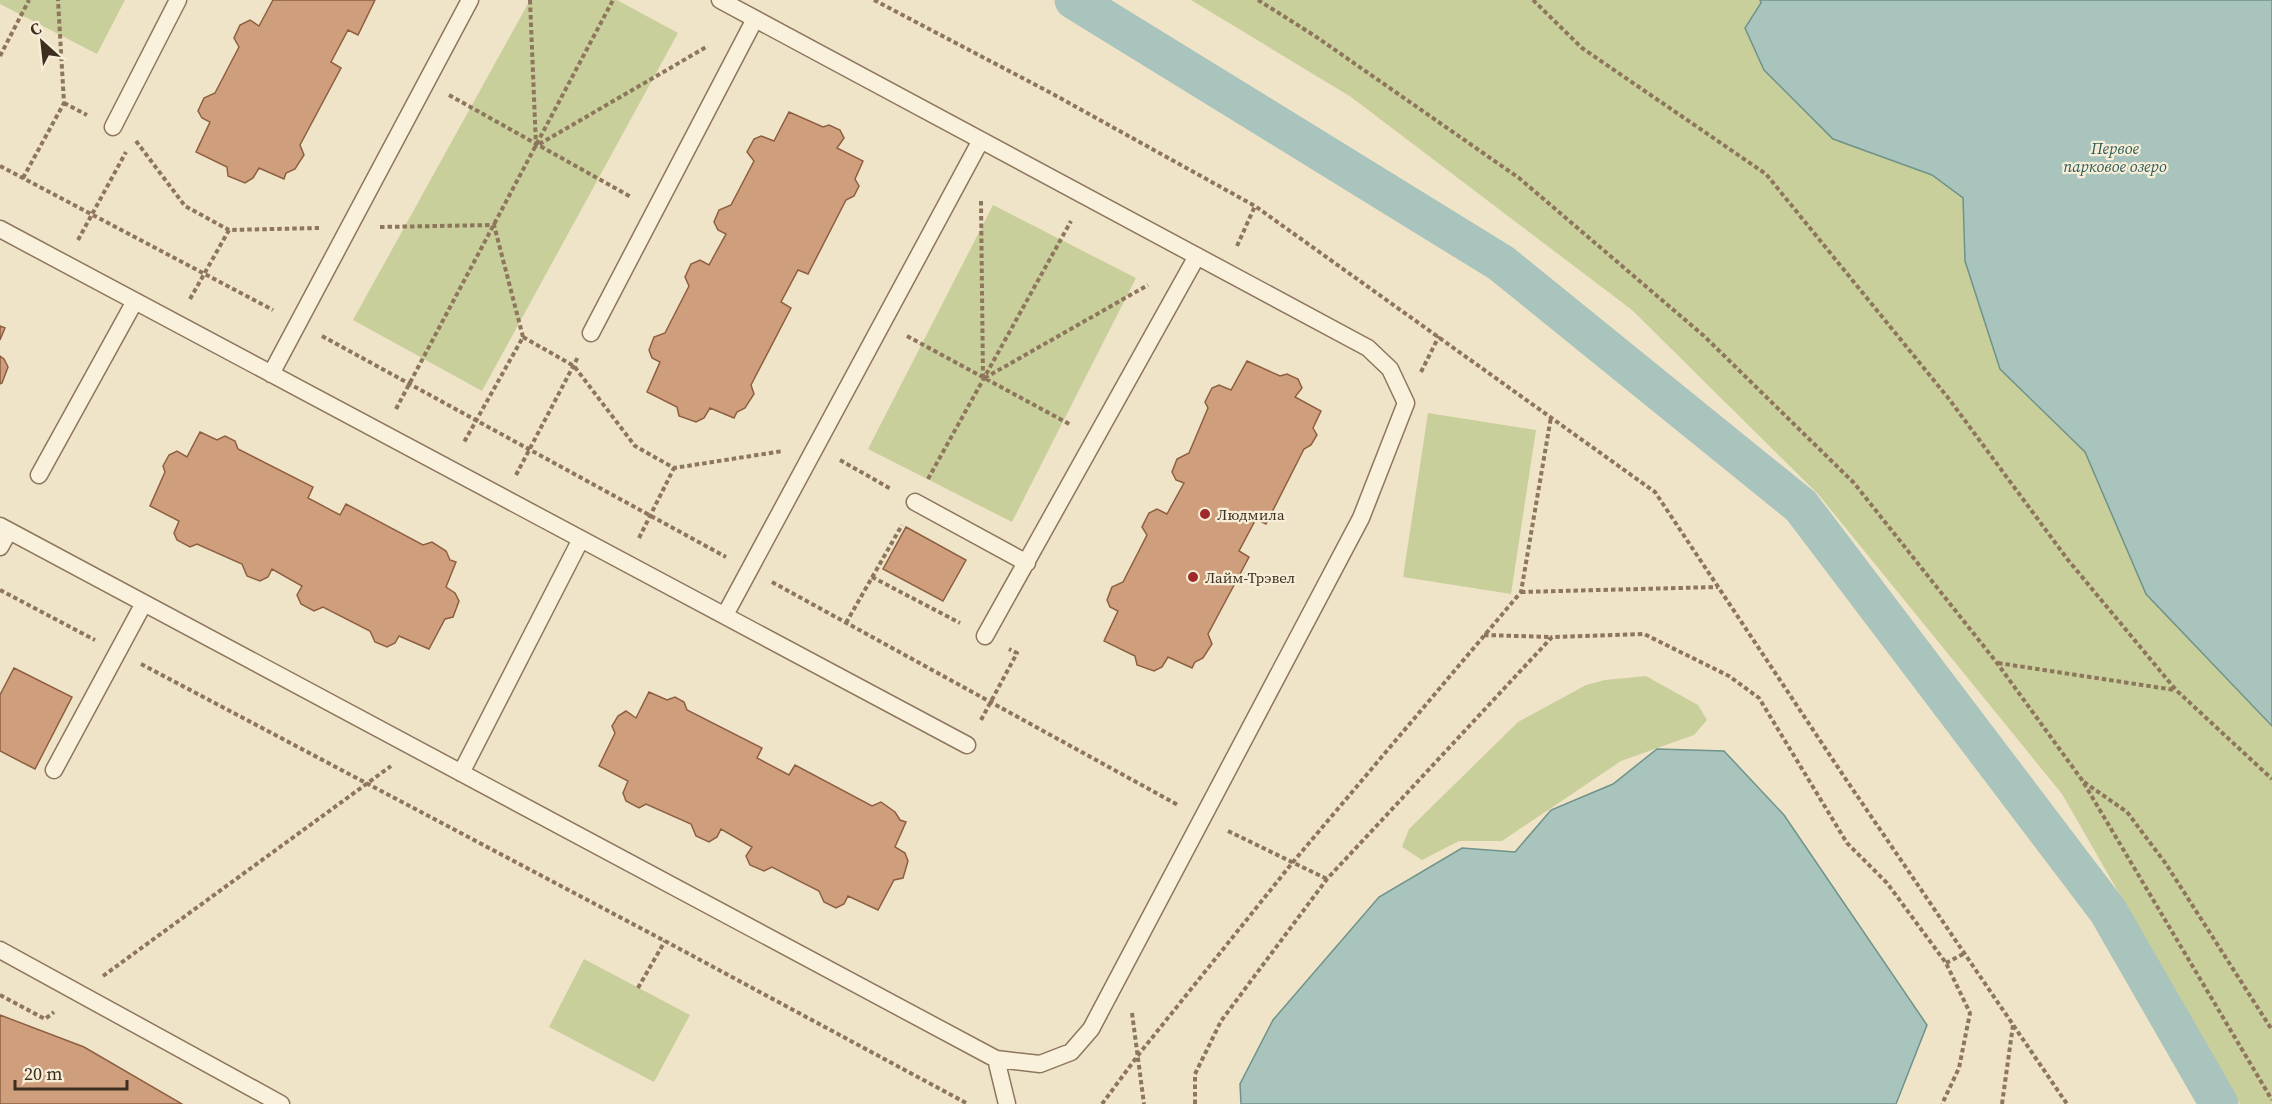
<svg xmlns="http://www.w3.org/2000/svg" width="2272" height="1104" font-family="'Source Serif 4',serif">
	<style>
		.green { fill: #c9cf9b }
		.water { fill: #a9c4bc; stroke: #6f938a; stroke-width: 1.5 }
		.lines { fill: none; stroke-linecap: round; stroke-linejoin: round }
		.canal { stroke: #a9c4bc; stroke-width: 39 }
		.building { fill: #cf9f7d; stroke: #8d5f41; stroke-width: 1.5 }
		.service-casing { stroke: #8d765c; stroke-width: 19 }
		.path { stroke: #8d765c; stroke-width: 4; stroke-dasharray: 4.5 3; stroke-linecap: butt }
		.service { stroke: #faf1dc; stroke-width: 16 }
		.poi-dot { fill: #9e2a2b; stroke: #f7eed8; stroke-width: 2 }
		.labels { text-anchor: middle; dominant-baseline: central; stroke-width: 4.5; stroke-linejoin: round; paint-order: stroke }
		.poi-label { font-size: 15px; fill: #3d2e20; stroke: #f7eed8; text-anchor: start }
		.water-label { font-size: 16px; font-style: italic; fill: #2f5d5a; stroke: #f7eed8 }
	</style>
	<rect width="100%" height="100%" fill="#f0e4c8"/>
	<!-- green -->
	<path class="green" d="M0,0H125L97,54L0,4Z
		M530,0H617L678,33L482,391L353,320Z
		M1191,0H2272V1104H2240L2062,794L1818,494L1632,310L1351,97Z
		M993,205L1136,278L1012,522L868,449Z
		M1428,413L1536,430L1511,594L1403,577Z
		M1646,676L1698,705L1707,720L1694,735L1621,761L1502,841H1459L1422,860L1402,847L1409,829L1518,722L1586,685L1605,680Z
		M584,959L690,1015L654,1082L549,1027Z"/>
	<!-- water -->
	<path class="water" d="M1760,0H2272V726L2146,594L2085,452L2000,369L1965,261L1963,198L1932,175L1833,139L1764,70L1745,28L1761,3Z
		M1657,749L1724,751L1784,815L1927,1025L1896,1104H1241L1240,1084L1273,1020L1379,897L1462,848L1515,852L1551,810L1613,784Z"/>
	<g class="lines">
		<!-- canal -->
		<path class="canal" d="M1074,0L1501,263L1801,506L2108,911L2219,1104"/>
	</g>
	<!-- building -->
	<path class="building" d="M273,0H375L358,35L348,30L331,62L341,68L300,145L304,155L295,169L286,173L284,179L259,168L253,178L245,183L228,176L227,167L196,152L210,122L202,118L198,111L204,98L215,93L239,47L234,38L240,25L250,20L259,26Z
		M789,112L823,127L829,125L840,130L844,138L837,148L863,161L855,179L859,186L854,196L846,200L808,274L798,270L781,302L791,308L751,385L754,394L745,408L737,412L734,418L710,408L704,418L696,422L679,416L677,407L647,392L660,362L652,358L649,350L654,337L665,333L689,286L685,277L691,264L700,260L709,265L726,234L718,230L714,222L719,210L731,205L754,161L747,152L754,139L761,136L774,141Z
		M0,326L5,328L0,340Z
		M0,356L4,359L8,367L2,383L0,384Z
		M1247,361L1280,376L1287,374L1298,379L1302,388L1295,397L1321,411L1313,428L1317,435L1311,445L1304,449L1266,524L1256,519L1239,551L1249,557L1208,634L1212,644L1203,658L1195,662L1192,668L1168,657L1162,667L1154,671L1137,665L1135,656L1104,641L1118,611L1110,607L1107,600L1112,587L1123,582L1147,535L1142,527L1149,513L1157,509L1167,514L1184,483L1176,480L1172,472L1177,459L1189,453L1208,408L1205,402L1212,388L1219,385L1231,390Z
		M200,432L217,440L225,436L235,441L238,449L313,487L308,498L340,515L346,504L423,545L432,542L446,551L450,560L456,562L446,587L455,593L459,601L453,617L445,619L429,649L399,636L395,643L387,647L375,642L370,631L323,607L314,611L301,604L297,595L302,586L272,569L268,577L260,581L247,576L242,564L197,544L190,547L177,540L174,533L179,521L150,506L165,472L163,466L169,455L177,451L187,457Z
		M906,527L966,560L943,601L883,569Z
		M14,668L72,697L35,769L0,751V695Z
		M649,692L667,700L675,697L684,702L687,710L762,748L757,758L789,775L795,765L872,806L881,802L895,812L900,820L906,822L895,847L905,853L908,861L903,878L894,880L878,910L848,896L844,904L836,908L824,902L819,891L772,867L764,871L750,865L746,856L752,847L721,829L717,837L709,842L696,836L691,824L646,804L639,808L626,801L623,793L628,781L599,766L615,733L612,726L618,716L626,711L636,718Z
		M0,1015L84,1047L182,1104H0Z"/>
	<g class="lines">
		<defs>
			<path id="service" d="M113,127L178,0
				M0,229L967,745
				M591,333L755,19
				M271,374L470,0
				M39,475L135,301
				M915,502L1027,563
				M0,526L996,1059L1040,1064L1071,1052L1091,1029L1361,518L1406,403L1390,369L1368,348L720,0
				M0,547L9,531
				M725,615L981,140
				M985,636L1197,256
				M54,770L144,603
				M461,773L581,539
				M0,950L281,1104
				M996,1059L1007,1104"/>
		</defs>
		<!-- service casing -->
		<use href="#service" class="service-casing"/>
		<!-- path -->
		<path class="path" d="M530,0L536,146L708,46
			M874,0L1051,93L1255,206L1655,492L1845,778L2067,1104
			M1258,0L1315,36L1519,178L1704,336L1854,483L1997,663L2082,780L2272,1100
			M1533,0L1582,48L1766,174L1949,399L2068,560L2176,690L2272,779
			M0,56L29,0
			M449,95L631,197
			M64,103L87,115
			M136,141L185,206L229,230
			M0,166L273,310
			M23,178L64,103L58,0
			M981,201L983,379L1148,285
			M380,227L494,225L523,337L463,444
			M78,240L126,152
			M1237,246L1255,206
			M190,299L229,230L319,228
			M322,336L726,557
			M907,336L1071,425
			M523,337L574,366L635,446L674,468L783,451
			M1421,372L1439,336
			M396,409L613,0
			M840,460L891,489
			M516,475L578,357
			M928,479L1071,221
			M639,538L674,468
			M872,577L960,623
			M772,582L1178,805
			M0,590L95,640
			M1521,592L1718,587
			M846,623L902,525
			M1484,635L1551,637
			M1998,663L2175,690
			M141,664L665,941L968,1104
			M981,720L1017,653L1009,649
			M2084,782L2127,812L2166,864L2272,1030
			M1228,831L1327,879
			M1946,963L1965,953
			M103,976L391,766
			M638,988L665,941
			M0,995L45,1019L54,1012
			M1132,1013L1144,1104
			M1102,1104L1139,1054L1293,862L1521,592L1551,417
			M1195,1104V1074L1221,1021L1327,879L1552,637L1644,634L1729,676L1759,698L1847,843L1887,883L1946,963L1970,1013L1959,1068L1942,1104
			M2002,1104L2013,1025"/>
		<!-- service -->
		<use href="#service" class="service"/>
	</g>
	<!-- markers -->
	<g class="poi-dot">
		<circle cx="1205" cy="514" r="6"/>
		<circle cx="1193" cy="577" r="6"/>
	</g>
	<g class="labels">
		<!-- poi labels -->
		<g class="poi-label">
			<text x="1217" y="514">Людмила</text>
			<text x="1205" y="577">Лайм-Трэвел</text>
		</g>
		<!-- water labels -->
		<g class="water-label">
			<text x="2115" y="148">Первое<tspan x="2115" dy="18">парковое озеро</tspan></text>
		</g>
	</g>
	<!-- north arrow -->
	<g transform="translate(42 42) rotate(333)" stroke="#f7eed8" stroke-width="4.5" paint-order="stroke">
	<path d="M0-4.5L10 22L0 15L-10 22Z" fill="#3d2e20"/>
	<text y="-9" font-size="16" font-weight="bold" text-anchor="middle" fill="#3d2e20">С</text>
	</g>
	<!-- scale -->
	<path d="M15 1080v9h112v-9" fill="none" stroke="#3d2e20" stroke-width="3"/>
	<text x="24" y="1080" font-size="18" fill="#3d2e20" stroke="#f7eed8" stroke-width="4.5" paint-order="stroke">20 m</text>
</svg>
